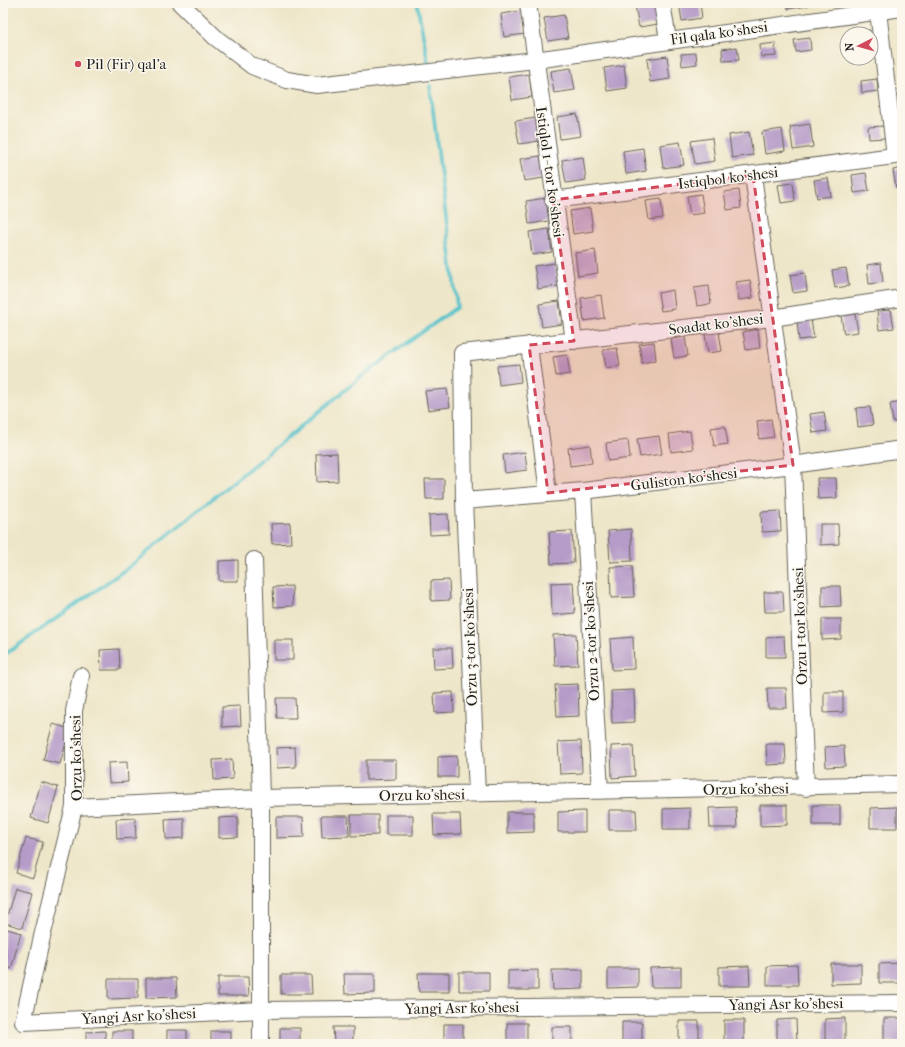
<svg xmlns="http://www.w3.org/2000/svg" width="905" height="1047" font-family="'IM FELL French Canon',serif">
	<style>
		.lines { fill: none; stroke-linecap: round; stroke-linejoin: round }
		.stream { stroke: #54c2cb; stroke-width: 3.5 }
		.building { fill: #b59bc8 }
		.minor-casing { stroke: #666358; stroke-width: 18 }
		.minor { stroke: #fff; stroke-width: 16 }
		.marked { fill: #d1495b; fill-opacity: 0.2; stroke: #d1495b; stroke-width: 3; stroke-dasharray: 8 5; stroke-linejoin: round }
		.poi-dot { fill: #d1495b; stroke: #fbf7ec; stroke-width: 1.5 }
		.labels { text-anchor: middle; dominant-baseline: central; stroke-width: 3; stroke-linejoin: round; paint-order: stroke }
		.street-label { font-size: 15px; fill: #1c1c1c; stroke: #fbf7ec }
		.poi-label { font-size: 15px; fill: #1c1c1c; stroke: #fbf7ec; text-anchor: start }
	</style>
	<rect width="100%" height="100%" fill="#fbf7ec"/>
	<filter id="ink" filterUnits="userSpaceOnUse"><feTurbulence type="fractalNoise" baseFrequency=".025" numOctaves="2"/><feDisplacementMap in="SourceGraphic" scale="8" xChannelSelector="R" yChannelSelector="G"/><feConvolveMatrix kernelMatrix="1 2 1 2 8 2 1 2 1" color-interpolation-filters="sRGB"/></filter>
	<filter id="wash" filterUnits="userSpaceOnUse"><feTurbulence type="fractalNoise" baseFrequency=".012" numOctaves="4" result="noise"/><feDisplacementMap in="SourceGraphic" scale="16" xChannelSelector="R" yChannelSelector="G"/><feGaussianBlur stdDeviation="0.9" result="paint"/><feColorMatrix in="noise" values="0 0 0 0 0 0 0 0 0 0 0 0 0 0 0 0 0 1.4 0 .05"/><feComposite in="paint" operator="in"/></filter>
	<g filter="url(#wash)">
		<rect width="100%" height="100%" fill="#eee6c8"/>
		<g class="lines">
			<!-- stream -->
			<path class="stream" d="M417,3L428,62
				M3,656L129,567L366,373L457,307L430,86"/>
		</g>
		<g id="blocks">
			<!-- building -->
			<path class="building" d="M646,3H656L659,24L639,27L635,5Z
				M679,3H700L702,18L682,21Z
				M787,3H808V6L788,9Z
				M521,11L525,34L504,37L501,14Z
				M564,15L568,38L548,41L544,18Z
				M870,30V34H855L854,32Z
				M810,38L811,50L796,52L794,40Z
				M775,43L776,56L761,57L760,45Z
				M737,47L739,60L723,61L722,49Z
				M696,53L697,64L682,66L681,54Z
				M667,56L670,79L650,82L647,59Z
				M624,65L627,88L607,91L604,68Z
				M571,68L575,90L554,93L551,71Z
				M529,74L532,97L512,100L509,77Z
				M877,79L878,91L862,93L861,81Z
				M577,114L581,136L560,139L557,117Z
				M536,118L539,141L519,144L515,121Z
				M810,124L813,147L793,150L790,127Z
				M883,126L885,138L869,139L868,127Z
				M782,129L785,151L765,154L762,132Z
				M749,132L753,155L732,158L729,135Z
				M712,138L715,161L695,164L691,141Z
				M680,142L684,165L663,168L660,145Z
				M643,148L646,171L626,174L623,151Z
				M540,156L544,178L524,181L520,159Z
				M583,157L586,180L566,183L562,160Z
				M902,168V187L896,188L893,170Z
				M866,173L869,191L854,193L852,175Z
				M828,178L831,196L817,198L814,180Z
				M793,183L795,201L781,203L778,185Z
				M739,190L741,208L727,210L724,192Z
				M701,194L704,213L690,215L687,196Z
				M546,198L549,221L529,224L526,201Z
				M661,199L663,218L649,220L646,201Z
				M590,208L593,231L573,234L570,211Z
				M549,229L552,252L532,255L529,232Z
				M595,250L598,273L578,276L575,253Z
				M555,263L558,286L538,289L534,266Z
				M881,263L883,282L869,284L867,265Z
				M846,268L849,286L835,288L832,270Z
				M805,273L807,291L793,293L790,275Z
				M750,280L753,298L739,300L736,282Z
				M709,286L711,304L697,306L694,288Z
				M673,290L675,309L661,311L658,293Z
				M601,295L604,318L584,321L581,298Z
				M559,301L562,324L542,327L539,304Z
				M891,310L894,328L879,330L877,311Z
				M855,314L858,332L844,334L841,316Z
				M811,320L814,338L799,340L797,322Z
				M758,329L760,348L746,350L743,332Z
				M719,332L722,351L708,353L705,334Z
				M685,337L688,356L674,358L671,339Z
				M654,342L656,360L642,363L639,344Z
				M617,348L620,366L606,368L603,350Z
				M567,355L570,374L556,376L553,357Z
				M519,364L521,382L499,385L497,366Z
				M447,389L450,407L428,410L425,391Z
				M902,402V421L893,422L890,404Z
				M870,407L873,425L858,427L856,408Z
				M824,412L827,431L813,433L810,414Z
				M771,419L774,437L759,439L757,421Z
				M725,426L728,444L714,446L711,428Z
				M690,431L693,449L671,452L669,434Z
				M659,436L662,454L640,457L637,439Z
				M628,440L630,458L608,461L606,443Z
				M590,445L592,463L570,466L568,448Z
				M525,452L527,470L505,473L503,455Z
				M337,453L338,481L317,482L316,454Z
				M817,478H836L837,498L818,499Z
				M425,479H444V499H426Z
				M780,511L781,531L762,532L761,512Z
				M448,514L449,534L430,535L429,515Z
				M290,523L291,543L272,544L271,524Z
				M820,524H838L839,544L820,545Z
				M631,529L632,561L610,562L608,531Z
				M572,531L574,563L551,564L549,532Z
				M238,560V581H219V561Z
				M632,566L634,597L611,598L610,567Z
				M449,580L450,600L431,601V581Z
				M573,582L575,613L552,615L551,583Z
				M292,586L293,606L274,607L273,587Z
				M822,586H840L841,606L822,607Z
				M764,592H783L784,612H765Z
				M822,619H841V639L822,640Z
				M576,634L578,665L555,666L553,635Z
				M784,636L785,657H766V637Z
				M633,637L634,669L612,670L610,639Z
				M274,640H293V660H274Z
				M433,648H452L453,668L434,669Z
				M119,649L120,670H101L100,650Z
				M578,684L579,716L557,717L555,685Z
				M767,688H786L787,708H768Z
				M634,690L635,722L612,723L611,691Z
				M453,692L454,712L435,713L434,693Z
				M824,692H843V712L824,713Z
				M276,698H295L296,718H277Z
				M240,706L241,726L222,727V707Z
				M53,724L70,729L60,764L43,760Z
				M581,741L582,773L560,774L558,742Z
				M766,744H785L786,764L767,765Z
				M633,745L635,776L612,778L611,746Z
				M844,746L845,766L826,767L825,747Z
				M295,747L296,767L277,768L276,748Z
				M457,756V777H438V757Z
				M232,759L233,779L214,780L213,760Z
				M366,760H396V779L366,780Z
				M127,762L128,782L109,783L108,763Z
				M41,782L58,787L48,823L31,818Z
				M760,805H787V825L760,826Z
				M813,805H840V825H813Z
				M736,807L737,828H710L709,808Z
				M897,807V828H870V808Z
				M690,808V829H663V809Z
				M609,810H636L637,830H609Z
				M585,811V832H558V812Z
				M507,812H534V832L507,833Z
				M433,814H460L461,834L434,835Z
				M351,815H378V835L351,836Z
				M386,815H413V835H386Z
				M321,816H348L349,836L322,837Z
				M238,817V837L219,838V818Z
				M276,817H303L304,837L276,838Z
				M135,818L136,838L117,839L116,819Z
				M184,818V838L166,839L165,819Z
				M26,838L43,842L33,878L16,873Z
				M15,888L32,892L22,928L5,923Z
				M4,928L21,933L11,969L3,967Z
				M902,963V983H879V964Z
				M831,964H861V983L831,984Z
				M797,965L798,985H767V966Z
				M749,966L750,986H719V967Z
				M681,967V987H651L650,968Z
				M608,968H638V987L608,988Z
				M538,970V990H508V971Z
				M552,970H583V989L553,990Z
				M459,972H489V991H459Z
				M418,973H449V992H419Z
				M344,974H375V993L345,994Z
				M281,975H311L312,994H281Z
				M218,977H248L249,996H218Z
				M146,978H176L177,997L146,998Z
				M108,979H138V998L108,999Z
				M845,1018V1043H825V1019Z
				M884,1018H902V1042H884Z
				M796,1019L797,1044H777V1020Z
				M724,1020H744V1044H724Z
				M679,1021H699V1044H679Z
				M622,1022H642V1044H622Z
				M507,1023H527V1044H507Z
				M444,1024H463V1044H444Z
				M333,1027H353V1044H334Z
				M552,1027H572V1044H552Z
				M280,1028H300V1044H280Z
				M167,1030H187V1044H167Z
				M105,1031L106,1044H86V1032Z
				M112,1031H132V1044H112Z
				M211,1031H231V1044H211Z"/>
		</g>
	</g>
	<g filter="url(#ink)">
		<use href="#blocks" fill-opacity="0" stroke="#666358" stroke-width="1"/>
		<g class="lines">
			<defs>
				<path id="minor" d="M180,3L216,38L252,66L287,80L317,85L535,60L902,8
					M528,3L574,341
					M662,3L668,40
					M878,11L895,156
					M753,175L793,465L806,788
					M553,200L902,155
					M529,345L548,493
					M583,491L600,791
					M464,501L583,491L793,465L902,449
					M254,560L261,798V1044
					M81,676L74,711V807L261,798L902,784
					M477,794L464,501L462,353L772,318L902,298
					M74,807L42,937L23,1022L261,1010L902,1003"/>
			</defs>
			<!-- minor casing -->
			<use href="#minor" class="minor-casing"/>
			<!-- minor -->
			<use href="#minor" class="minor"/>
		</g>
	</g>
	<!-- marked area -->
	<path class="marked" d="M753,175L793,465L548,493L529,345L574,341L553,200Z"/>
	<!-- markers -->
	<circle class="poi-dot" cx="78" cy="64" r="4"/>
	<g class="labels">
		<!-- street labels -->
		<g class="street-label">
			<text transform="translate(719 33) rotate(-8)">Fil qala ko'shesi</text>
			<text transform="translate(550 172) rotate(82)">Istiqlol 1- tor ko'shesi</text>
			<text transform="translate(728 178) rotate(-7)">Istiqbol ko'shesi</text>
			<text transform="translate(716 324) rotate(-7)">Soadat ko'shesi</text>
			<text transform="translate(684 479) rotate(-7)">Guliston ko'shesi</text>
			<text transform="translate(800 626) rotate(-92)">Orzu 1-tor ko'shesi</text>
			<text transform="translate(591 641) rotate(-93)">Orzu 2-tor ko'shesi</text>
			<text transform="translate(470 647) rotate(-92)">Orzu 3-tor ko'shesi</text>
			<text transform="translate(76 758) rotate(-91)">Orzu ko'shesi</text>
			<text transform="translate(746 789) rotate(-1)">Orzu ko'shesi</text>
			<text transform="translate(422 795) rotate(-1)">Orzu ko'shesi</text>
			<text transform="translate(786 1004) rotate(-1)">Yangi Asr ko'shesi</text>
			<text transform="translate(462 1008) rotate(-1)">Yangi Asr ko'shesi</text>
			<text transform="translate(139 1016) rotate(-3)">Yangi Asr ko'shesi</text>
		</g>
		<!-- poi labels -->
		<g class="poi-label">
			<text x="86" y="64">Pil (Fir) qal'a</text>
		</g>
	</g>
	<!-- margin -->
	<rect width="905" height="1047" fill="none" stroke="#fbf7ec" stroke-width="16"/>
	<!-- north arrow -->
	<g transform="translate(859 46) rotate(264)"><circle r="19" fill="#fbf7ec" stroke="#a29f99"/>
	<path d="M0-3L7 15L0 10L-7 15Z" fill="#d1495b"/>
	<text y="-6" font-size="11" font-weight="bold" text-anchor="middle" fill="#1c1c1c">N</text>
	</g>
</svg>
